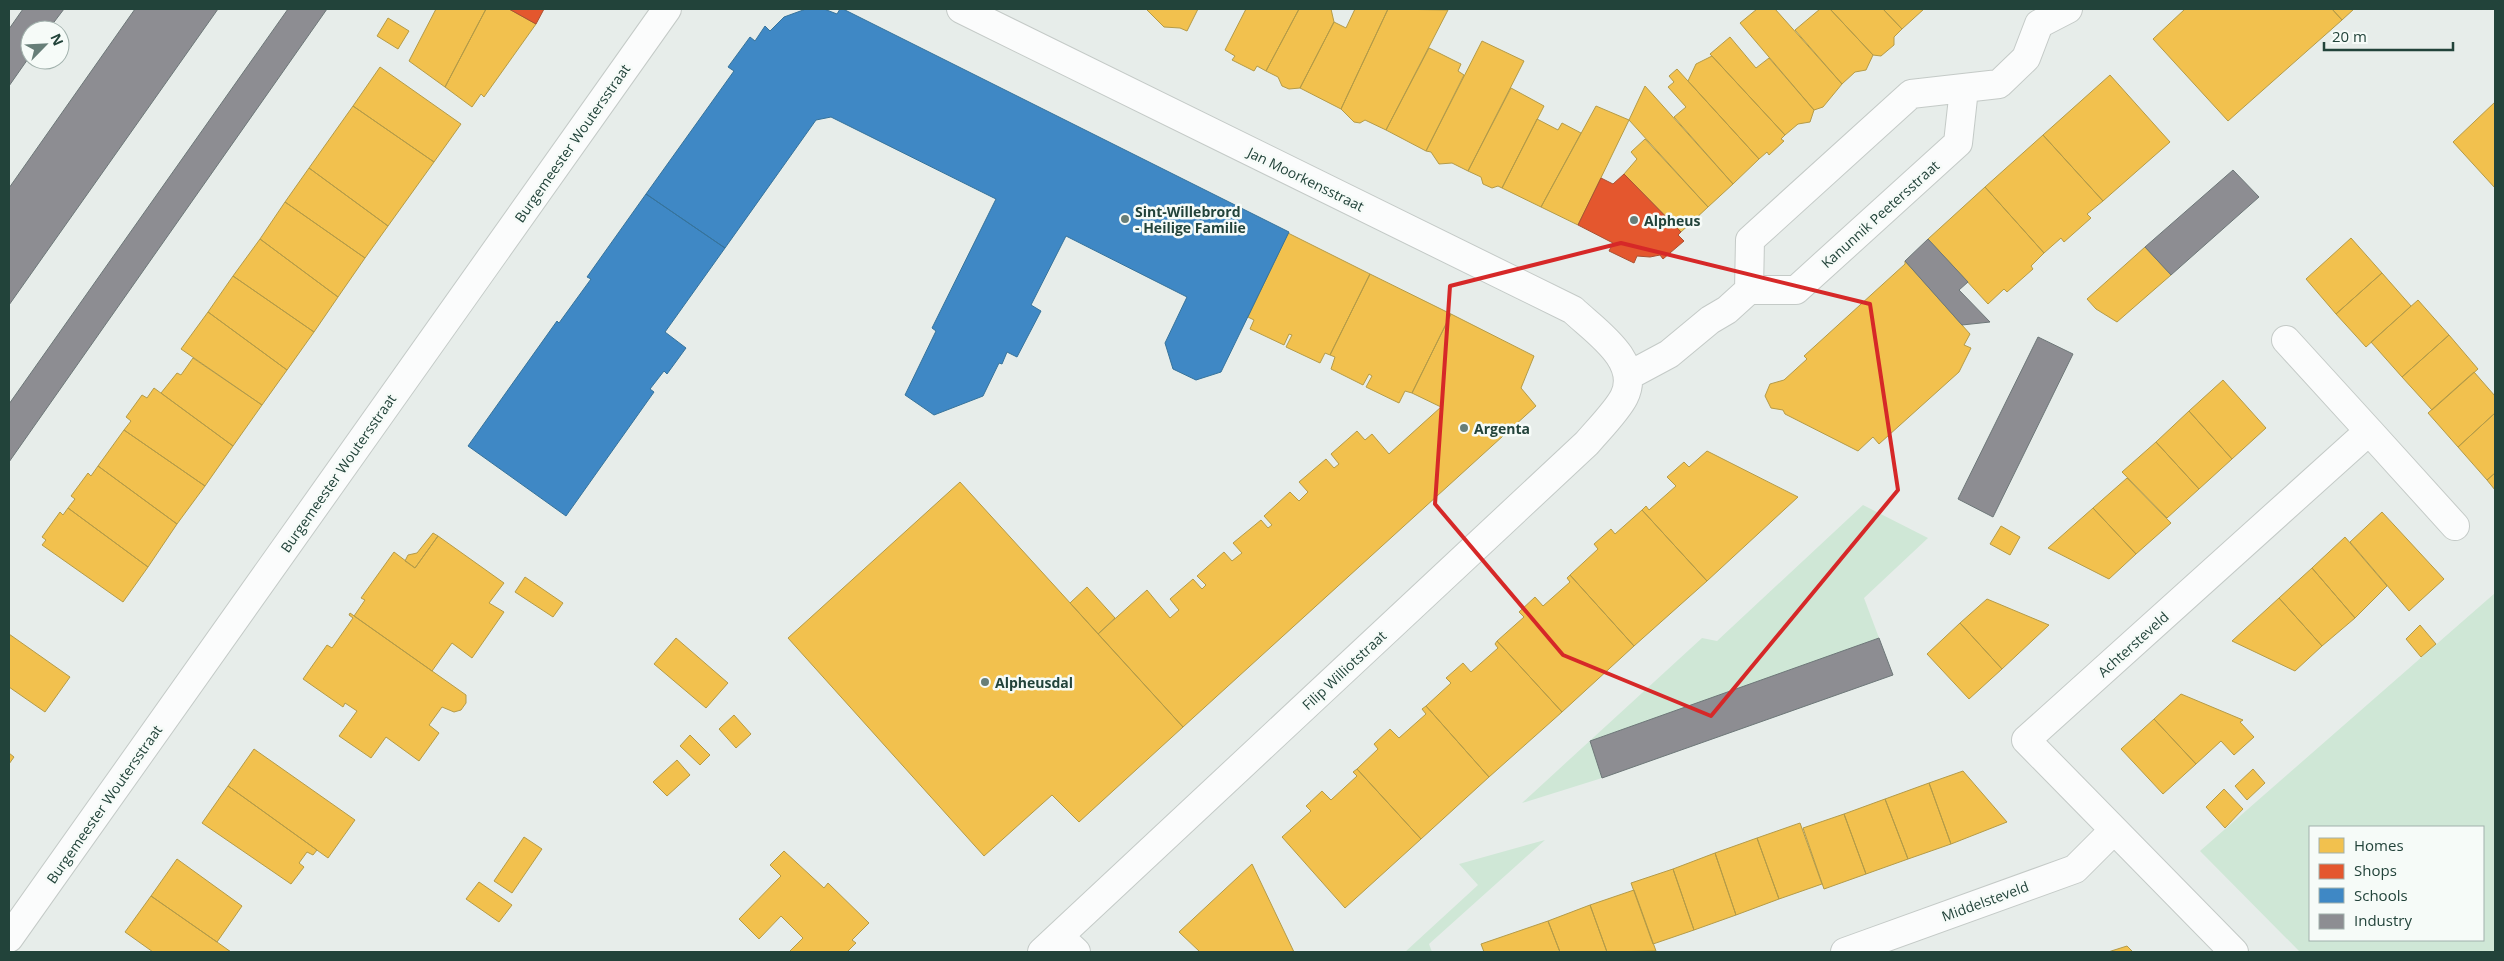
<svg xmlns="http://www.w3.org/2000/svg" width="2504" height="961" font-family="'Open Sans',sans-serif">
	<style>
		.green { fill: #cfe7d6; fill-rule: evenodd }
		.homes { fill: #f2c14e; stroke: #b49b48 }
		.shops { fill: #e4572e; stroke: #aa5132 }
		.schools { fill: #3f88c5; stroke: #36739b }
		.industry { fill: #8d8d92; stroke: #6d7778 }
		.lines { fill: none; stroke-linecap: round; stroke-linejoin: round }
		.minor-casing { stroke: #c4cac7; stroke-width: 30 }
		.minor { stroke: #fbfcfc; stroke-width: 28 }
		.marked { fill: none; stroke: #d62828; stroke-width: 4; stroke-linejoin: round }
		.poi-dot { fill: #677e78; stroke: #f6fbf8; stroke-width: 2 }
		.labels { text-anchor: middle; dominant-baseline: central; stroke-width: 5; stroke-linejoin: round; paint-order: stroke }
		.street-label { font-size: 14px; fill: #22433a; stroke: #f6fbf8 }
		.poi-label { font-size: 14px; font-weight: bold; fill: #22433a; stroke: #f6fbf8; text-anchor: start }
	</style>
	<rect width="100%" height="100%" fill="#e7edea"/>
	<!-- green -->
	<path class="green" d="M1863,505L1928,538L1864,598L1879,638L1590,741L1602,778L1522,803L1702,638L1717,641Z
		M2495,593V952H2300L2200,851ZM2483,827V940H2310V827Z
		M1545,840L1429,944L1432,952H1405L1478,885L1459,864Z"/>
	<!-- homes -->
	<path class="homes" d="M436,9H486L445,87L409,61Z
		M486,9H509L536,24L484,97L481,94L472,107L445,87Z
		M1146,9H1198L1187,31L1180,28L1164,27Z
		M1246,9H1299L1266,71L1257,66L1254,71L1232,60L1235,56L1225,50Z
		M1299,9H1331L1334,22L1300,88L1289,89L1282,86L1278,77L1266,71Z
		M1355,9H1388L1341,109L1300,88L1334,22L1346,28Z
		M1388,9L1448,10L1386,130L1365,120L1360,123L1354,122L1341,109Z
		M1757,9H1775L1842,84L1823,107L1814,110L1740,23Z
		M1820,9H1830L1873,55L1866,70L1855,72L1842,84L1795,30Z
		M1830,9H1883L1902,29L1894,37V45L1881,56L1873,55Z
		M1883,9H1924L1902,29Z
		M2185,9H2332L2342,20L2228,121L2153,39Z
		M2332,9H2354L2342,20Z
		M388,18L409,31L398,49L377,36Z
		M1730,37L1756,68L1769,58L1814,110L1810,122L1798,124L1785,135L1710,54Z
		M1482,41L1524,61L1468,171L1452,163L1439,164L1431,152L1426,151Z
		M1429,48L1461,64L1458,71L1464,75L1426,151L1386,130Z
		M1712,56L1785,135L1781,139L1784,141L1769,155L1767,152L1759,159L1688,81L1696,64Z
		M380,67L461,124L434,162L353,106Z
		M1677,69L1759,159L1733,184L1674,117L1686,107L1668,87L1674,82L1669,76Z
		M2110,75L2170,142L2103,201L2043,135Z
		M1645,86L1733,184L1708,207L1629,120Z
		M1511,88L1544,106L1502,188L1498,186L1492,188L1483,184L1481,177L1468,171Z
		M2495,102V188L2453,142Z
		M353,106L434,162L388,226L309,168Z
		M1596,106L1629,120L1578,225L1541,207Z
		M1537,119L1558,130L1562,123L1581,133L1541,207L1502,188Z
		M2043,135L2103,201L2087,214L2091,218L2064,242L2061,238L2044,253L1985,187Z
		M1645,139L1708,207L1681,232L1624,174L1637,159L1631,152Z
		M309,168L388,226L365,258L285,202Z
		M1985,187L2044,253L2031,266L2033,269L2007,292L2004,289L1988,304L1928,239Z
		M285,202L365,258L338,297L260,239Z
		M1288,233L1370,274L1330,355L1325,353L1320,363L1286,347L1292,335L1289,334L1284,345L1250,329L1254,320L1248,317Z
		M2351,238L2382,273L2336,314L2306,279Z
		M260,239L338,297L314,332L233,276Z
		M2145,247L2171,275L2117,322L2096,309L2087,299Z
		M1905,261L1970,334L1964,345L1971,348L1959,372L1879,444L1873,437L1858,451L1785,414L1783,410L1771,408L1765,396L1770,384L1784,380L1807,359L1804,356L1905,264Z
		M2382,273L2411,306L2366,347L2336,314Z
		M1370,274L1451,314L1412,393L1405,391L1399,403L1366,387L1372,376L1369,374L1363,385L1331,369L1335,357L1330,355Z
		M233,276L314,332L287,370L208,312Z
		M2418,300L2449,335L2402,377L2371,342Z
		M208,312L287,370L262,405L181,349Z
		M1451,314L1534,356L1521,388L1536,406L1183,727L1098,634L1147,590L1170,618L1179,610L1170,599L1193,579L1202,589L1206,585L1197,576L1224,552L1232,561L1242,553L1233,543L1261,520L1268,528L1272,525L1264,516L1290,492L1299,501L1308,492L1299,482L1326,459L1334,468L1339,464L1331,454L1357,431L1365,440L1372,434L1389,454L1441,407L1412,393Z
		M2449,335L2478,369L2432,410L2402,377Z
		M193,358L262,405L233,446L161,393L177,373L181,375Z
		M2474,372L2495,396V413L2458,447L2428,413Z
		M2223,380L2266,428L2232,459L2189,411Z
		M154,388L233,446L205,486L124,430L131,421L126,417L142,395L147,398Z
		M2189,411L2232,459L2199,489L2156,442Z
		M2495,413V473L2487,480L2458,447Z
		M124,430L205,486L177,524L98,466Z
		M2156,442L2199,489L2167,518L2122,472Z
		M1707,451L1798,497L1707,581L1642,510L1646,506L1649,510L1676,486L1667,477L1684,462L1689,467Z
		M98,466L177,524L148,567L68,508L75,499L71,496L88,473L91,476Z
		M2495,473V490L2487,480Z
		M2127,478L2171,523L2136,554L2093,508Z
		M960,482L1183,727L1079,822L1052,795L984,856L788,638Z
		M68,508L148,567L123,602L42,545L46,540L42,537L60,512L63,515Z
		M2093,508L2136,554L2109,579L2048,548Z
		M1642,510L1707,581L1634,646L1570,575L1598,549L1594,544L1611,529L1615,534Z
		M2382,512L2444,579L2409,611L2350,542Z
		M2001,526L2020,537L2010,555L1990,544Z
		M433,533L438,536L415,568L405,561L408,555L417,553Z
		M438,536L504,583L489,603L504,612L472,658L452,643L432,671L354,616L365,600L361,598L394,552L415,568Z
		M2345,537L2387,586L2355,618L2312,568Z
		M2312,568L2355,618L2322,646L2279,598Z
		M1570,575L1634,646L1562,712L1497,641L1524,617L1519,612L1535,597L1543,606L1570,582L1567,578Z
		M525,577L563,603L553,617L515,592Z
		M1087,587L1115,618L1098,634L1070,603Z
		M2279,598L2322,646L2295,671L2232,641Z
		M1987,599L2049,625L2002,669L1960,623Z
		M350,613L466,695V703L461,710L454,712L442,707L429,725L439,733L419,761L386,737L371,758L339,736L357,711L345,703L343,707L303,679L327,645L332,648L353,618L349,615Z
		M1960,623L2002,669L1969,699L1927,654Z
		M2420,625L2436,644L2421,657L2406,639Z
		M9,634L70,677L45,712L9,687Z
		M676,638L728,683L706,708L654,664Z
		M1497,641L1562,712L1489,777L1426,706L1451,683L1446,678L1463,663L1471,672L1498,648L1495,644Z
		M2181,694L2243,720L2240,722L2254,737L2234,755L2221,741L2196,764L2154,719Z
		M1426,706L1489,777L1421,839L1357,769L1378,749L1374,744L1390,729L1399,738L1426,714L1422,709Z
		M734,715L751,734L736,748L719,729Z
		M2154,719L2196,764L2163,794L2121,749Z
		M690,735L710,755L700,765L680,746Z
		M254,749L355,820L328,858L228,786Z
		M9,753L14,757L9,764Z
		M677,760L690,775L667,796L653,782Z
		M1357,769L1421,839L1345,908L1282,837L1311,811L1306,806L1322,791L1331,800L1357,776L1353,772Z
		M2253,769L2265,783L2247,800L2235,786Z
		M1963,771L2007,822L1951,844L1929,783Z
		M1929,783L1951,844L1908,859L1885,799Z
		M228,786L317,850L313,855L307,852L299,863L304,867L291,884L202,823Z
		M2224,789L2243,809L2225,828L2206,807Z
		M1885,799L1908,859L1866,874L1844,814Z
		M1844,814L1866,874L1824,889L1803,828Z
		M1800,823L1822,884L1779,899L1757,838Z
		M524,837L542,849L512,893L494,881Z
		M1757,838L1779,899L1736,915L1715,853Z
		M784,851L824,888L828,883L869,923L852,940L856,943L847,952H789L803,938L781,916L759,939L739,919L781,876L770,865Z
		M1715,853L1736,915L1694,930L1673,869Z
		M177,859L242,906L217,942L151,896Z
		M1252,864L1294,952H1200L1179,932Z
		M1673,869L1694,930L1653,944L1631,883Z
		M479,882L512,905L499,922L466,899Z
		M1634,890L1656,951L1607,952L1590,905Z
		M151,896L217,942L231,952H153L125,932Z
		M1590,905L1607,952H1560L1548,921Z
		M1548,921L1560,952H1484L1481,944Z
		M2127,946L2133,952H2108Z"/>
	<!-- shops -->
	<path class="shops" d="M509,9H544L536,24Z
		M1624,174L1681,232L1678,235L1684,241L1663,259L1660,255L1650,257L1637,256L1634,263L1609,251L1613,243L1578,225L1601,178L1613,184Z"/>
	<!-- schools -->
	<path class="schools" d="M806,9H824L837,14L840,9H843L1289,232L1221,372L1196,380L1173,369L1165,343L1187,297L1066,236L1031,305L1041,311L1017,357L1007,352L1002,364L999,363L983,396L934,415L905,395L936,331L932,328L996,199L831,117L816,120L725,248L646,194L734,71L728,67L750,37L755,41L765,26L770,31L784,17Z
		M646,194L725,248L665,332L686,348L667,374L664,371L650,389L654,392L566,516L468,446L557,321L559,323L591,279L587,277Z"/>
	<!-- industry -->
	<path class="industry" d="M23,9H64L48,30H30V56L9,86V29Z
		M135,9H218L9,305V188Z
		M288,9H327L9,462V404Z
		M2233,170L2259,197L2171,275L2145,247Z
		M1928,239L1968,282L1959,290L1990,322L1962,325L1905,261Z
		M2038,337L2073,354L1993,517L1958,499Z
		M1879,638L1893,675L1602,778L1590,741Z"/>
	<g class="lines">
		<defs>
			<path id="minor" d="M961,9L1573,310C1595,331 1642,361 1624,397C1617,411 1598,430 1587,443L1042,952
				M1749,290H1796L1958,143L1964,89
				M1628,376L1669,354L1710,320L1727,310L1749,290L1750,240L1911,94L1999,84L2026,58L2039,24L2068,9
				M2369,431L2455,526
				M1059,936L1076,952
				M9,938L667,9
				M1845,952L2075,869L2113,831
				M2234,952L2026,740L2369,431L2286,340"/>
		</defs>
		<!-- minor casing -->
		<use href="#minor" class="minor-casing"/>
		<!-- minor -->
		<use href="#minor" class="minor"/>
	</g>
	<!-- marked area -->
	<path class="marked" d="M1621,243L1870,304L1898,490L1711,716L1563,655L1435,504L1450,286Z"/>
	<!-- markers -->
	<g class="poi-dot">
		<circle cx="1125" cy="219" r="5"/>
		<circle cx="1634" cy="220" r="5"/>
		<circle cx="1464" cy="428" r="5"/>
		<circle cx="985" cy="682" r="5"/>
	</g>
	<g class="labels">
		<!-- street labels -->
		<g class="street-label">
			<text transform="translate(572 143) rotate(-55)">Burgemeester Woutersstraat</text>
			<text transform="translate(1306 179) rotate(26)">Jan Moorkensstraat</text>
			<text transform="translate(1880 214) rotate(-42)">Kanunnik Peetersstraat</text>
			<text transform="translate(338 473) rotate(-55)">Burgemeester Woutersstraat</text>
			<text transform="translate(2133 644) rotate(-42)">Achtersteveld</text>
			<text transform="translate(1344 670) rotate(-43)">Filip Williotstraat</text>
			<text transform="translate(104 804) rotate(-55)">Burgemeester Woutersstraat</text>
			<text transform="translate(1985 901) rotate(-20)">Middelsteveld</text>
		</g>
		<!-- poi labels -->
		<g class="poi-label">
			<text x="1135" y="211">Sint-Willebrord<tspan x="1135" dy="16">- Heilige Familie</tspan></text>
			<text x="1644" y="220">Alpheus</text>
			<text x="1474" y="428">Argenta</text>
			<text x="995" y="682">Alpheusdal</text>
		</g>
	</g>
	<!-- border -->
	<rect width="2504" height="961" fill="none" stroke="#22433a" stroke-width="20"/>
	<!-- legend -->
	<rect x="2309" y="826" width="175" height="115" fill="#f6fbf8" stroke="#a1b1ac"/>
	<rect x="2319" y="838" width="25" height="15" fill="#f2c14e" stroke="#a1b1ac"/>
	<text x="2354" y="851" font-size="15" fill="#22433a">Homes</text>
	<rect x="2319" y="864" width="25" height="15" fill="#e4572e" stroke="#a1b1ac"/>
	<text x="2354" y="876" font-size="15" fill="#22433a">Shops</text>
	<rect x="2319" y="888" width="25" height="15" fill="#3f88c5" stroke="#a1b1ac"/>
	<text x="2354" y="901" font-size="15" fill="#22433a">Schools</text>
	<rect x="2319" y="914" width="25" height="15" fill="#8d8d92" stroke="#a1b1ac"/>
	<text x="2354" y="926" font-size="15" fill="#22433a">Industry</text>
	<!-- north arrow -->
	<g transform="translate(45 45) rotate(66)"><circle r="24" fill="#f6fbf8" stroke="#a1b1ac"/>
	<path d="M0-4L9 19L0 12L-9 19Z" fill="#677e78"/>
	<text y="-8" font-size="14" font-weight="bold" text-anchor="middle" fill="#22433a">N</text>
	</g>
	<!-- scale -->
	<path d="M2324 42v8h129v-8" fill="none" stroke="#22433a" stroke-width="2.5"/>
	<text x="2332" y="42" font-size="15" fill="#22433a" stroke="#f6fbf8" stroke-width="4" paint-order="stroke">20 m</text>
</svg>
